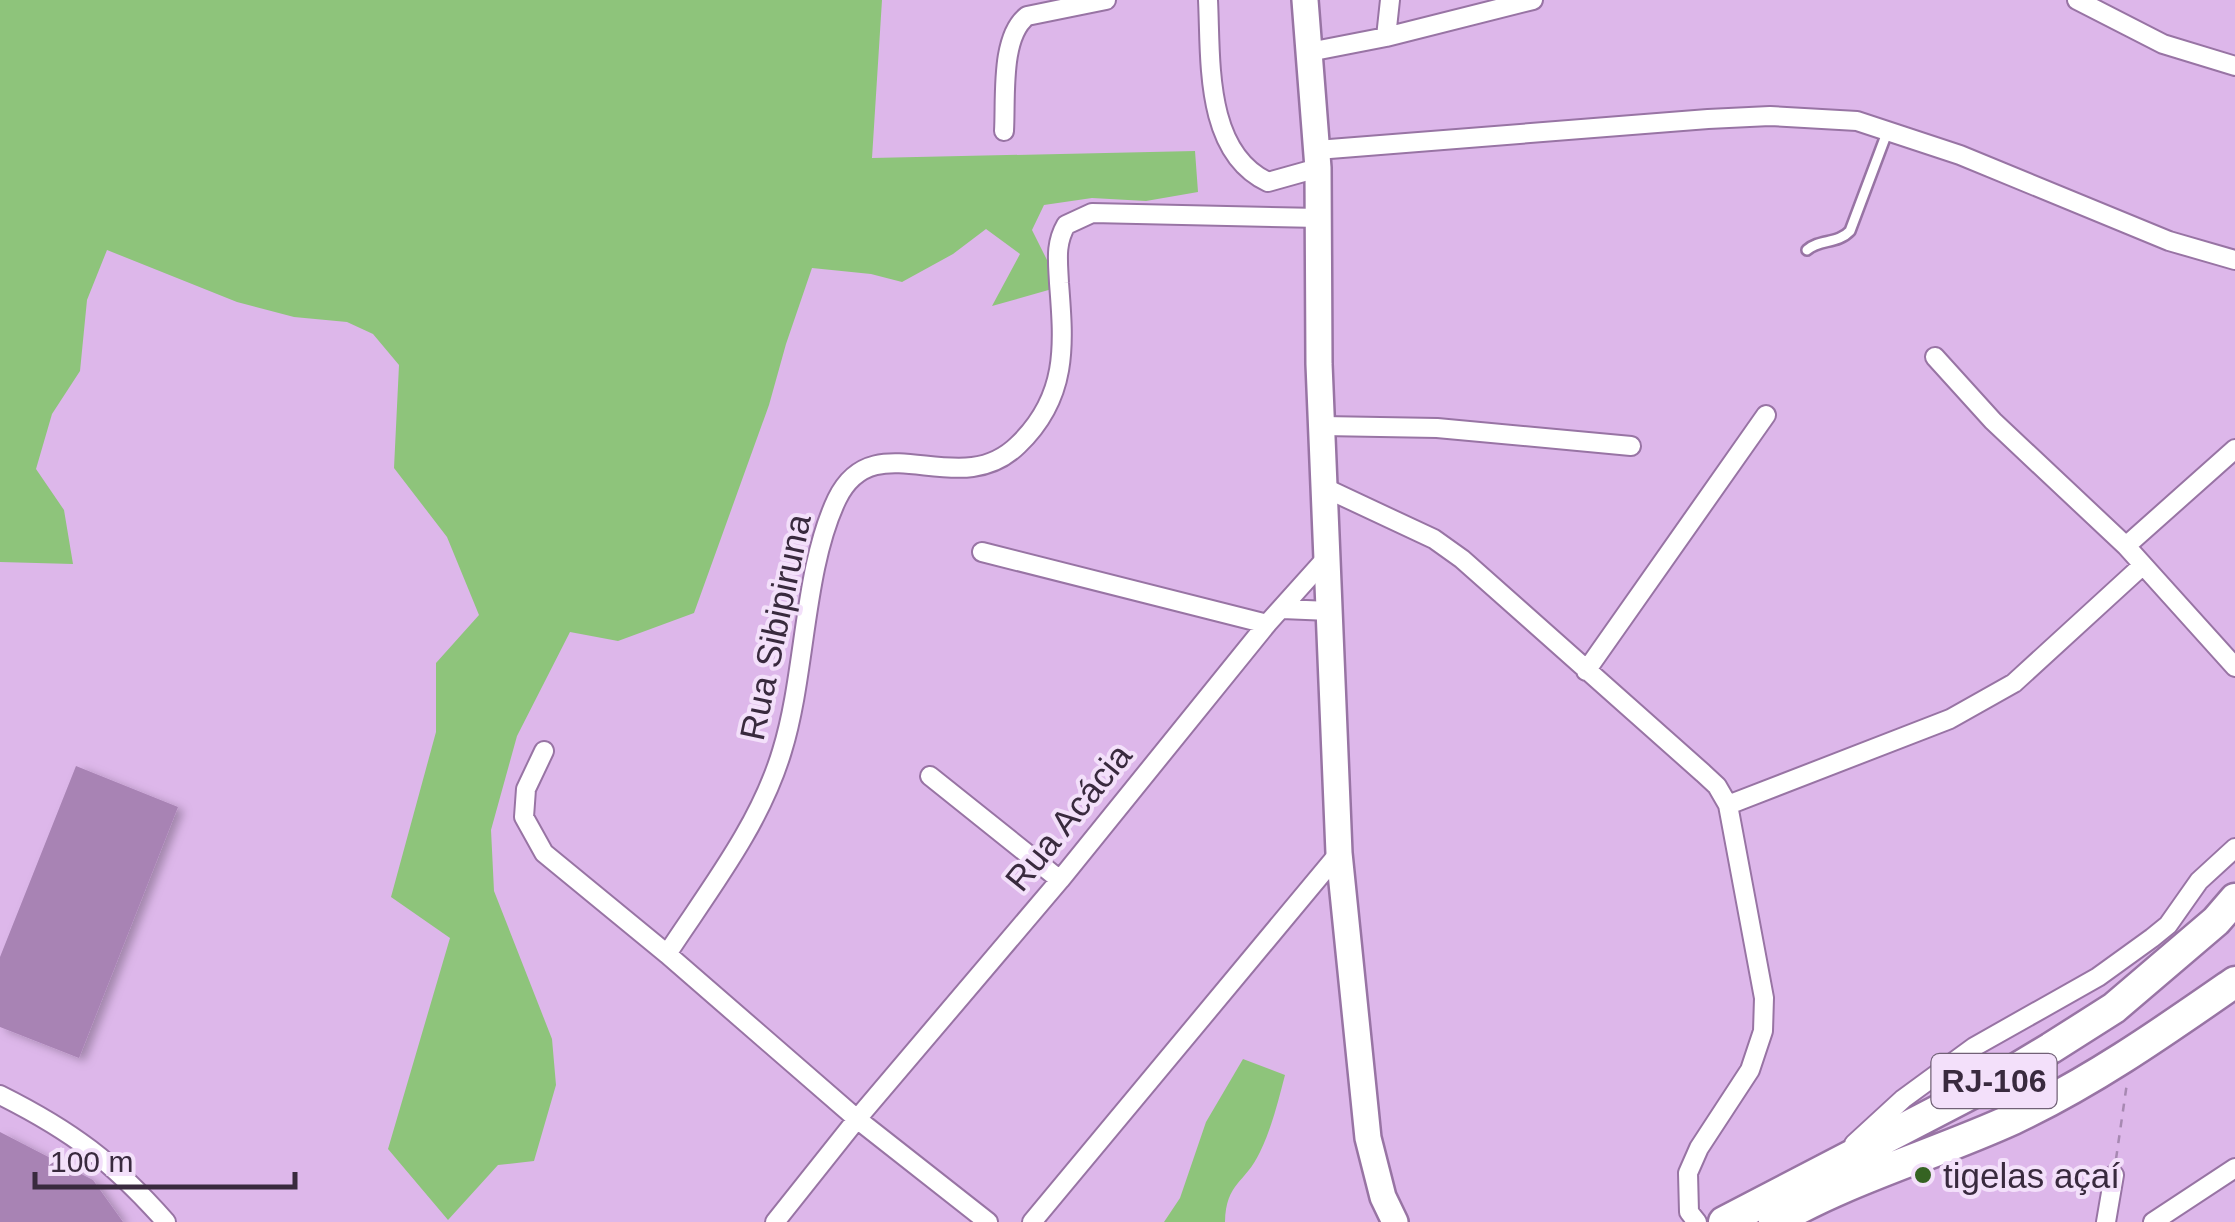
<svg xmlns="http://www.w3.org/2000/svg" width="2235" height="1222" font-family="Helvetica,sans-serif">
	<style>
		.green { fill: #8ec47b }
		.building { fill: #a883b4; filter: url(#shadow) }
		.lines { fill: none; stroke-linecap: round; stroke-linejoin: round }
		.service-casing { stroke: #9874a4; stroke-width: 14 }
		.minor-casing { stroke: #9874a4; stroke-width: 22 }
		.secondary-casing { stroke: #9874a4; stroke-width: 30 }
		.trunk-casing { stroke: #9874a4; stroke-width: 35 }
		.path { stroke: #a789b2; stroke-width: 2.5; stroke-dasharray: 8 8; stroke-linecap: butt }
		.service { stroke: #fff; stroke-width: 9 }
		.minor { stroke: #fff; stroke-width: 18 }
		.secondary { stroke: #fff; stroke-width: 25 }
		.trunk { stroke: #fff; stroke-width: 30 }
		.poi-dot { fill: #356322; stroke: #f3e0fa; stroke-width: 4 }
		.labels { text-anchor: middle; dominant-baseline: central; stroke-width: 8; stroke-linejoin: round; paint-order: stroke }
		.shield { fill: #f3e0fa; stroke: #716176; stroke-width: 2.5 }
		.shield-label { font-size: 32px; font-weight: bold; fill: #392a3e }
		.street-label { font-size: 35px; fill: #392a3e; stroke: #f3e0fa }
		.poi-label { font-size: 35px; fill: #392a3e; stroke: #f3e0fa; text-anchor: start }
	</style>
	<defs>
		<filter id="shadow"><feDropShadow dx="6" dy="3.5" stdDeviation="5" flood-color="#0004"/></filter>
	</defs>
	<rect width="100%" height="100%" fill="#ddb7ea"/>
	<!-- green -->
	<path class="green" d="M0,0H882L872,158L1195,151L1198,192L1146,201L1092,198L1044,205L1032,230L1052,270V289L992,306L1020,254L986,229L953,254L902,282L871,274L812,268L786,344L769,405L694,613L618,641L570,632L517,736L491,830L494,891L552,1039L556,1085L534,1161L498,1165L448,1220L388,1149L450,938L391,897L436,732V663L479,615L447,537L394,468L399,365L373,334L347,322L294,317L237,302L107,250L87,300L80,371L52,414L36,469L64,510L73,564L0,562Z
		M1243,1059L1285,1075C1278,1102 1272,1127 1260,1152C1245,1184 1226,1182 1225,1222H1164L1180,1198L1206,1122Z"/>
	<!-- building -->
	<path class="building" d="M76,766L178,807L79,1058L0,1027V957Z
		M0,1132L93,1180L123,1222H0Z"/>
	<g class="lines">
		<defs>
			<path id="service" d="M1807,250C1819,239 1838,244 1850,231L1888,130"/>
			<path id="minor" d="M1208,0C1211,59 1204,152 1268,182L1318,168
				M2077,0L2163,44L2235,66
				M1386,37L1390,0
				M1309,52L1386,37L1533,0
				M1004,131C1006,98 1000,37 1027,16L1106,0
				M1317,150L1708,119L1770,116L1857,121L1960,155L2169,241L2235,260
				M1935,357L1993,421L2126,546L2235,667
				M1323,426L1437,428L1631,446
				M1325,488L1434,539L1462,559L1703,773L1717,786L1728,805L1764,998L1763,1031L1750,1070L1699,1148L1688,1173L1689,1212L1697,1222
				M2126,546L2235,449
				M982,552L1267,624
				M1282,609L1330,611
				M1586,671L1766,415
				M544,751L526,789L524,817L544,853L667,954L857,1119L988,1222
				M930,776L1060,880
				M1728,805L1950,719L2014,683L2143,565
				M667,954C709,890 760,825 782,751C806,674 803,570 837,499C875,421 958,504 1018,445C1068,397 1064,346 1059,283C1058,261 1055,244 1066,225L1092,213L1320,218
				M0,1095C72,1131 113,1162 166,1222
				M1854,1144L1903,1099L1974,1047L2098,977L2152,938L2168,925L2199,881L2235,848
				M775,1222L857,1119L1060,880L1267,624L1329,555
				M1032,1222L1339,853
				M2106,1222L2114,1175
				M2153,1222L2235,1168"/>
			<path id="secondary" d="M1305,0L1318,168L1319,364L1339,853L1368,1138L1383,1197L1395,1222"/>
			<path id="trunk" d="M1724,1222L2001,1078L2051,1048L2114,1008L2216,921L2235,899
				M1774,1222C1850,1178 1934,1155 2013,1119C2092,1082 2163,1032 2235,982"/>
		</defs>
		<!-- service casing -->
		<use href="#service" class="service-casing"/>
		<!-- minor casing -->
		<use href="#minor" class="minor-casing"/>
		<!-- secondary casing -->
		<use href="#secondary" class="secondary-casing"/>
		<!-- trunk casing -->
		<use href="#trunk" class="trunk-casing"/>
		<!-- path -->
		<path class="path" d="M2116,1159L2127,1083"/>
		<!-- service -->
		<use href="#service" class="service"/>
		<!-- minor -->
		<use href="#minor" class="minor"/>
		<!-- secondary -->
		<use href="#secondary" class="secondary"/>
		<!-- trunk -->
		<use href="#trunk" class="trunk"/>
	</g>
	<!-- markers -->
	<circle class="poi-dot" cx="1923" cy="1175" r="10"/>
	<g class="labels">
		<!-- shield labels -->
		<rect class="shield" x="1931.5" y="1054" width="125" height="54" rx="8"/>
		<g class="shield-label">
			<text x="1994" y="1081">RJ-106</text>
		</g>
		<!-- street labels -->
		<g class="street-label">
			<text transform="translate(775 627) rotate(-78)">Rua Sibipiruna</text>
			<text transform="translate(1068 817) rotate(-51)">Rua Acácia</text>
		</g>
		<!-- poi labels -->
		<g class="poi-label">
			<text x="1943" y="1175">tigelas açaí</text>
		</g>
	</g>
	<!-- scale -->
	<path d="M35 1172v15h260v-15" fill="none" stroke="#392a3e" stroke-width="5"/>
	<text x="50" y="1172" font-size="30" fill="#392a3e" stroke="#f3e0fa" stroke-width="8" paint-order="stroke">100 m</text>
</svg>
